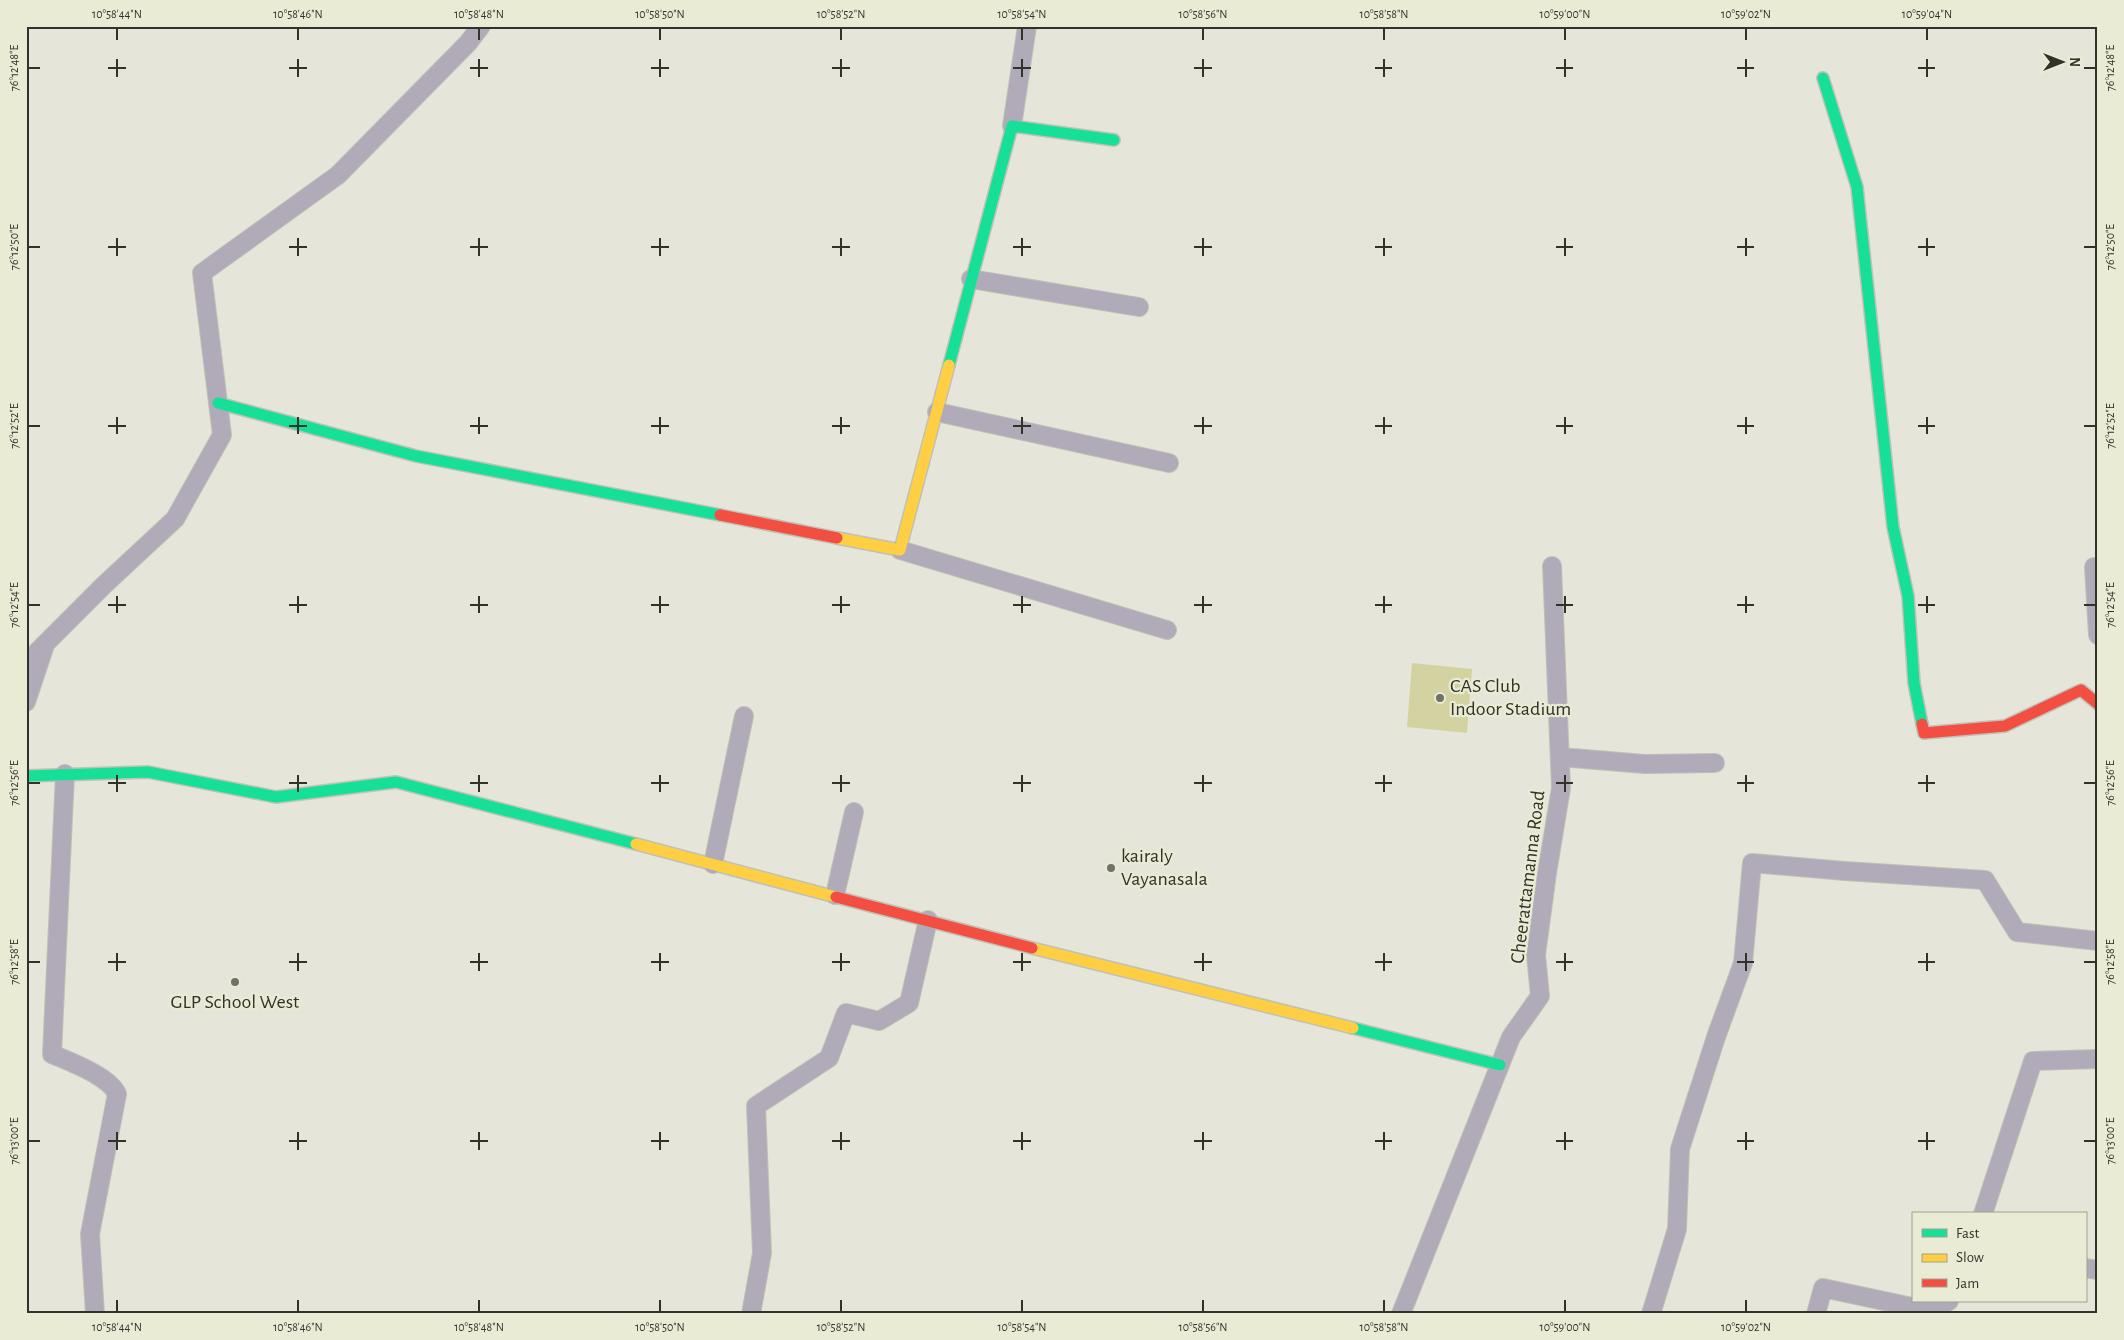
<svg xmlns="http://www.w3.org/2000/svg" width="2124" height="1340" font-family="'Alegreya Sans',sans-serif">
	<style>
		.grass { fill: #d2d3a1 }
		.lines { fill: none; stroke-linecap: round; stroke-linejoin: round }
		.street-casing { stroke: #c0c1b7; stroke-width: 20 }
		.fast-casing { stroke: #c0c1b7; stroke-width: 14 }
		.slow-casing { stroke: #c0c1b7; stroke-width: 14 }
		.jam-casing { stroke: #c0c1b7; stroke-width: 14 }
		.street { stroke: #b1aab9; stroke-width: 18 }
		.fast { stroke: #16e098; stroke-width: 11 }
		.slow { stroke: #ffcf43; stroke-width: 11 }
		.jam { stroke: #f24e42; stroke-width: 11 }
		.ticks { fill: none; stroke: #313229; stroke-width: 2 }
		.poi-dot { fill: #707167; stroke: #eaebd4; stroke-width: 2 }
		.labels { text-anchor: middle; dominant-baseline: central; stroke-width: 4.5; stroke-linejoin: round; paint-order: stroke }
		.poi-label { font-size: 20px; fill: #313229; stroke: #eaebd4; text-anchor: start }
		.street-label { font-size: 20px; fill: #313229; stroke: #eaebd4 }
		.neatline { fill: none; stroke: #313229; stroke-width: 2 }
		.ticks-label { font-size: 12px; text-anchor: middle; fill: #313229 }
	</style>
	<rect width="100%" height="100%" fill="#e5e6d9"/>
	<!-- grass -->
	<path class="grass" d="M1412,663L1472,669L1467,733L1407,727Z"/>
	<g class="lines">
		<defs>
			<path id="street" d="M1012,126L1027,26
				M971,279L1139,307
				M937,412L1169,463
				M900,550L1167,630
				M2094,567L2098,635
				M26,663L104,585L175,519L222,435L202,273L338,175L468,43L481,26
				M26,702L44,648
				M1560,757L1645,764L1715,763
				M65,774L52,1054C70,1062 109,1076 117,1094L90,1234L95,1314
				M713,864L744,716
				M835,895L854,812
				M1983,1214L2033,1061L2098,1059
				M2085,1268L2098,1270
				M751,1314L762,1253L756,1106L829,1058L846,1013L879,1021L909,1003L928,920
				M1401,1314L1511,1037L1540,996L1536,955L1547,873L1561,788L1552,566
				M1651,1314L1677,1229L1680,1149L1716,1037L1743,963L1752,863L1845,871L1985,880L2017,932L2098,941
				M1816,1314L1823,1288L1931,1311L1949,1301"/>
			<path id="fast" d="M1823,78L1857,187L1893,527L1908,596L1914,683L1922,724
				M949,365L1012,126L1114,140
				M218,403L416,456L720,515
				M26,776L148,772L276,797L396,782L636,844
				M1353,1028L1500,1065"/>
			<path id="slow" d="M837,538L900,550L949,365
				M636,844L836,897
				M1032,948L1353,1028"/>
			<path id="jam" d="M720,515L837,538
				M1922,724L1924,733L2005,726L2081,690L2098,704
				M836,897L1032,948"/>
		</defs>
		<!-- street casing -->
		<use href="#street" class="street-casing"/>
		<!-- fast casing -->
		<use href="#fast" class="fast-casing"/>
		<!-- slow casing -->
		<use href="#slow" class="slow-casing"/>
		<!-- jam casing -->
		<use href="#jam" class="jam-casing"/>
		<!-- street -->
		<use href="#street" class="street"/>
		<!-- fast -->
		<use href="#fast" class="fast"/>
		<!-- slow -->
		<use href="#slow" class="slow"/>
		<!-- jam -->
		<use href="#jam" class="jam"/>
	</g>
	<!-- ticks -->
	<path class="ticks" d="M117,28V40M298,28V40M479,28V40M660,28V40M841,28V40M1022,28V40M1203,28V40M1384,28V40M1565,28V40M1746,28V40M1927,28V40M117,59V77M298,59V77M479,59V77M660,59V77M841,59V77M1022,59V77M1203,59V77M1384,59V77M1565,59V77M1746,59V77M1927,59V77M28,68H40M108,68H126M289,68H307M470,68H488M651,68H669M832,68H850M1013,68H1031M1194,68H1212M1375,68H1392M1556,68H1573M1737,68H1754M1918,68H1935M2084,68H2096M117,238V256M298,238V256M479,238V256M660,238V256M841,238V256M1022,238V256M1203,238V256M1384,238V256M1565,238V256M1746,238V256M1927,238V256M28,247H40M108,247H126M289,247H307M470,247H488M651,247H669M832,247H850M1013,247H1031M1194,247H1212M1375,247H1392M1556,247H1573M1737,247H1754M1918,247H1935M2084,247H2096M117,417V434M298,417V434M479,417V434M660,417V434M841,417V434M1022,417V434M1203,417V434M1384,417V434M1565,417V434M1746,417V434M1927,417V434M28,426H40M108,426H126M289,426H307M470,426H488M651,426H669M832,426H850M1013,426H1031M1194,426H1212M1375,426H1392M1556,426H1573M1737,426H1754M1918,426H1935M2084,426H2096M117,596V613M298,596V613M479,596V613M660,596V613M841,596V613M1022,596V613M1203,596V613M1384,596V613M1565,596V613M1746,596V613M1927,596V613M28,605H40M108,605H126M289,605H307M470,605H488M651,605H669M832,605H850M1013,605H1031M1194,605H1212M1375,605H1392M1556,605H1573M1737,605H1754M1918,605H1935M2084,605H2096M117,775V792M298,775V792M479,775V792M660,775V792M841,775V792M1022,775V792M1203,775V792M1384,775V792M1565,775V792M1746,775V792M1927,775V792M28,783H40M108,783H126M289,783H307M470,783H488M651,783H669M832,783H850M1013,783H1031M1194,783H1212M1375,783H1392M1556,783H1573M1737,783H1754M1918,783H1935M2084,783H2096M117,953V971M298,953V971M479,953V971M660,953V971M841,953V971M1022,953V971M1203,953V971M1384,953V971M1565,953V971M1746,953V971M1927,953V971M28,962H40M108,962H126M289,962H307M470,962H488M651,962H669M832,962H850M1013,962H1031M1194,962H1212M1375,962H1392M1556,962H1573M1737,962H1754M1918,962H1935M2084,962H2096M117,1132V1150M298,1132V1150M479,1132V1150M660,1132V1150M841,1132V1150M1022,1132V1150M1203,1132V1150M1384,1132V1150M1565,1132V1150M1746,1132V1150M1927,1132V1150M28,1141H40M108,1141H126M289,1141H307M470,1141H488M651,1141H669M832,1141H850M1013,1141H1031M1194,1141H1212M1375,1141H1392M1556,1141H1573M1737,1141H1754M1918,1141H1935M2084,1141H2096M117,1300V1312M298,1300V1312M479,1300V1312M660,1300V1312M841,1300V1312M1022,1300V1312M1203,1300V1312M1384,1300V1312M1565,1300V1312M1746,1300V1312"/>
	<!-- markers -->
	<g class="poi-dot">
		<circle cx="1440" cy="698" r="5"/>
		<circle cx="1111" cy="868" r="5"/>
		<circle cx="235" cy="982" r="5"/>
	</g>
	<g class="labels">
		<!-- poi labels -->
		<g class="poi-label">
			<text x="1450" y="686">CAS Club<tspan x="1450" dy="23">Indoor Stadium</tspan></text>
			<text x="1121" y="856">kairaly<tspan x="1121" dy="23">Vayanasala</tspan></text>
			<text x="235" y="1002" text-anchor="middle">GLP School West</text>
		</g>
		<!-- street labels -->
		<g class="street-label">
			<text transform="translate(1528 877) rotate(-83)">Cheerattamanna Road</text>
		</g>
	</g>
	<!-- border -->
	<rect width="2124" height="1340" fill="none" stroke="#eaebd4" stroke-width="55"/>
	<!-- legend -->
	<rect x="1912" y="1212" width="175" height="90" fill="#eaebd4" stroke="#a0a190"/>
	<rect x="1922" y="1229" width="25" height="8" fill="#16e098" stroke="#a0a190"/>
	<text x="1956" y="1238" font-size="15" fill="#313229">Fast</text>
	<rect x="1922" y="1254" width="25" height="8" fill="#ffcf43" stroke="#a0a190"/>
	<text x="1956" y="1262" font-size="15" fill="#313229">Slow</text>
	<rect x="1922" y="1279" width="25" height="8" fill="#f24e42" stroke="#a0a190"/>
	<text x="1956" y="1288" font-size="15" fill="#313229">Jam</text>
	<!-- north arrow -->
	<g transform="translate(2062 62) rotate(90)" stroke="#eaebd4" stroke-width="4" paint-order="stroke">
	<path d="M0-4L9 19L0 12L-9 19Z" fill="#313229"/>
	<text y="-8" font-size="14" font-weight="bold" text-anchor="middle" fill="#313229">N</text>
	</g>
	<rect x="28" y="28" width="2068" height="1284" class="neatline"/>
	<g class="ticks-label">
		<text x="117" y="18">10°58'44"N</text>
		<text x="298" y="18">10°58'46"N</text>
		<text x="479" y="18">10°58'48"N</text>
		<text x="660" y="18">10°58'50"N</text>
		<text x="841" y="18">10°58'52"N</text>
		<text x="1022" y="18">10°58'54"N</text>
		<text x="1203" y="18">10°58'56"N</text>
		<text x="1384" y="18">10°58'58"N</text>
		<text x="1565" y="18">10°59'00"N</text>
		<text x="1746" y="18">10°59'02"N</text>
		<text x="1927" y="18">10°59'04"N</text>
		<text transform="translate(2110 68) rotate(-90)" y="4">76°12'48"E</text>
		<text transform="translate(14 68) rotate(-90)" y="4">76°12'48"E</text>
		<text transform="translate(2110 247) rotate(-90)" y="4">76°12'50"E</text>
		<text transform="translate(14 247) rotate(-90)" y="4">76°12'50"E</text>
		<text transform="translate(2110 426) rotate(-90)" y="4">76°12'52"E</text>
		<text transform="translate(14 426) rotate(-90)" y="4">76°12'52"E</text>
		<text transform="translate(2110 605) rotate(-90)" y="4">76°12'54"E</text>
		<text transform="translate(14 605) rotate(-90)" y="4">76°12'54"E</text>
		<text transform="translate(2110 783) rotate(-90)" y="4">76°12'56"E</text>
		<text transform="translate(14 783) rotate(-90)" y="4">76°12'56"E</text>
		<text transform="translate(2110 962) rotate(-90)" y="4">76°12'58"E</text>
		<text transform="translate(14 962) rotate(-90)" y="4">76°12'58"E</text>
		<text transform="translate(2110 1141) rotate(-90)" y="4">76°13'00"E</text>
		<text transform="translate(14 1141) rotate(-90)" y="4">76°13'00"E</text>
		<text x="117" y="1331">10°58'44"N</text>
		<text x="298" y="1331">10°58'46"N</text>
		<text x="479" y="1331">10°58'48"N</text>
		<text x="660" y="1331">10°58'50"N</text>
		<text x="841" y="1331">10°58'52"N</text>
		<text x="1022" y="1331">10°58'54"N</text>
		<text x="1203" y="1331">10°58'56"N</text>
		<text x="1384" y="1331">10°58'58"N</text>
		<text x="1565" y="1331">10°59'00"N</text>
		<text x="1746" y="1331">10°59'02"N</text>
	</g>
</svg>
